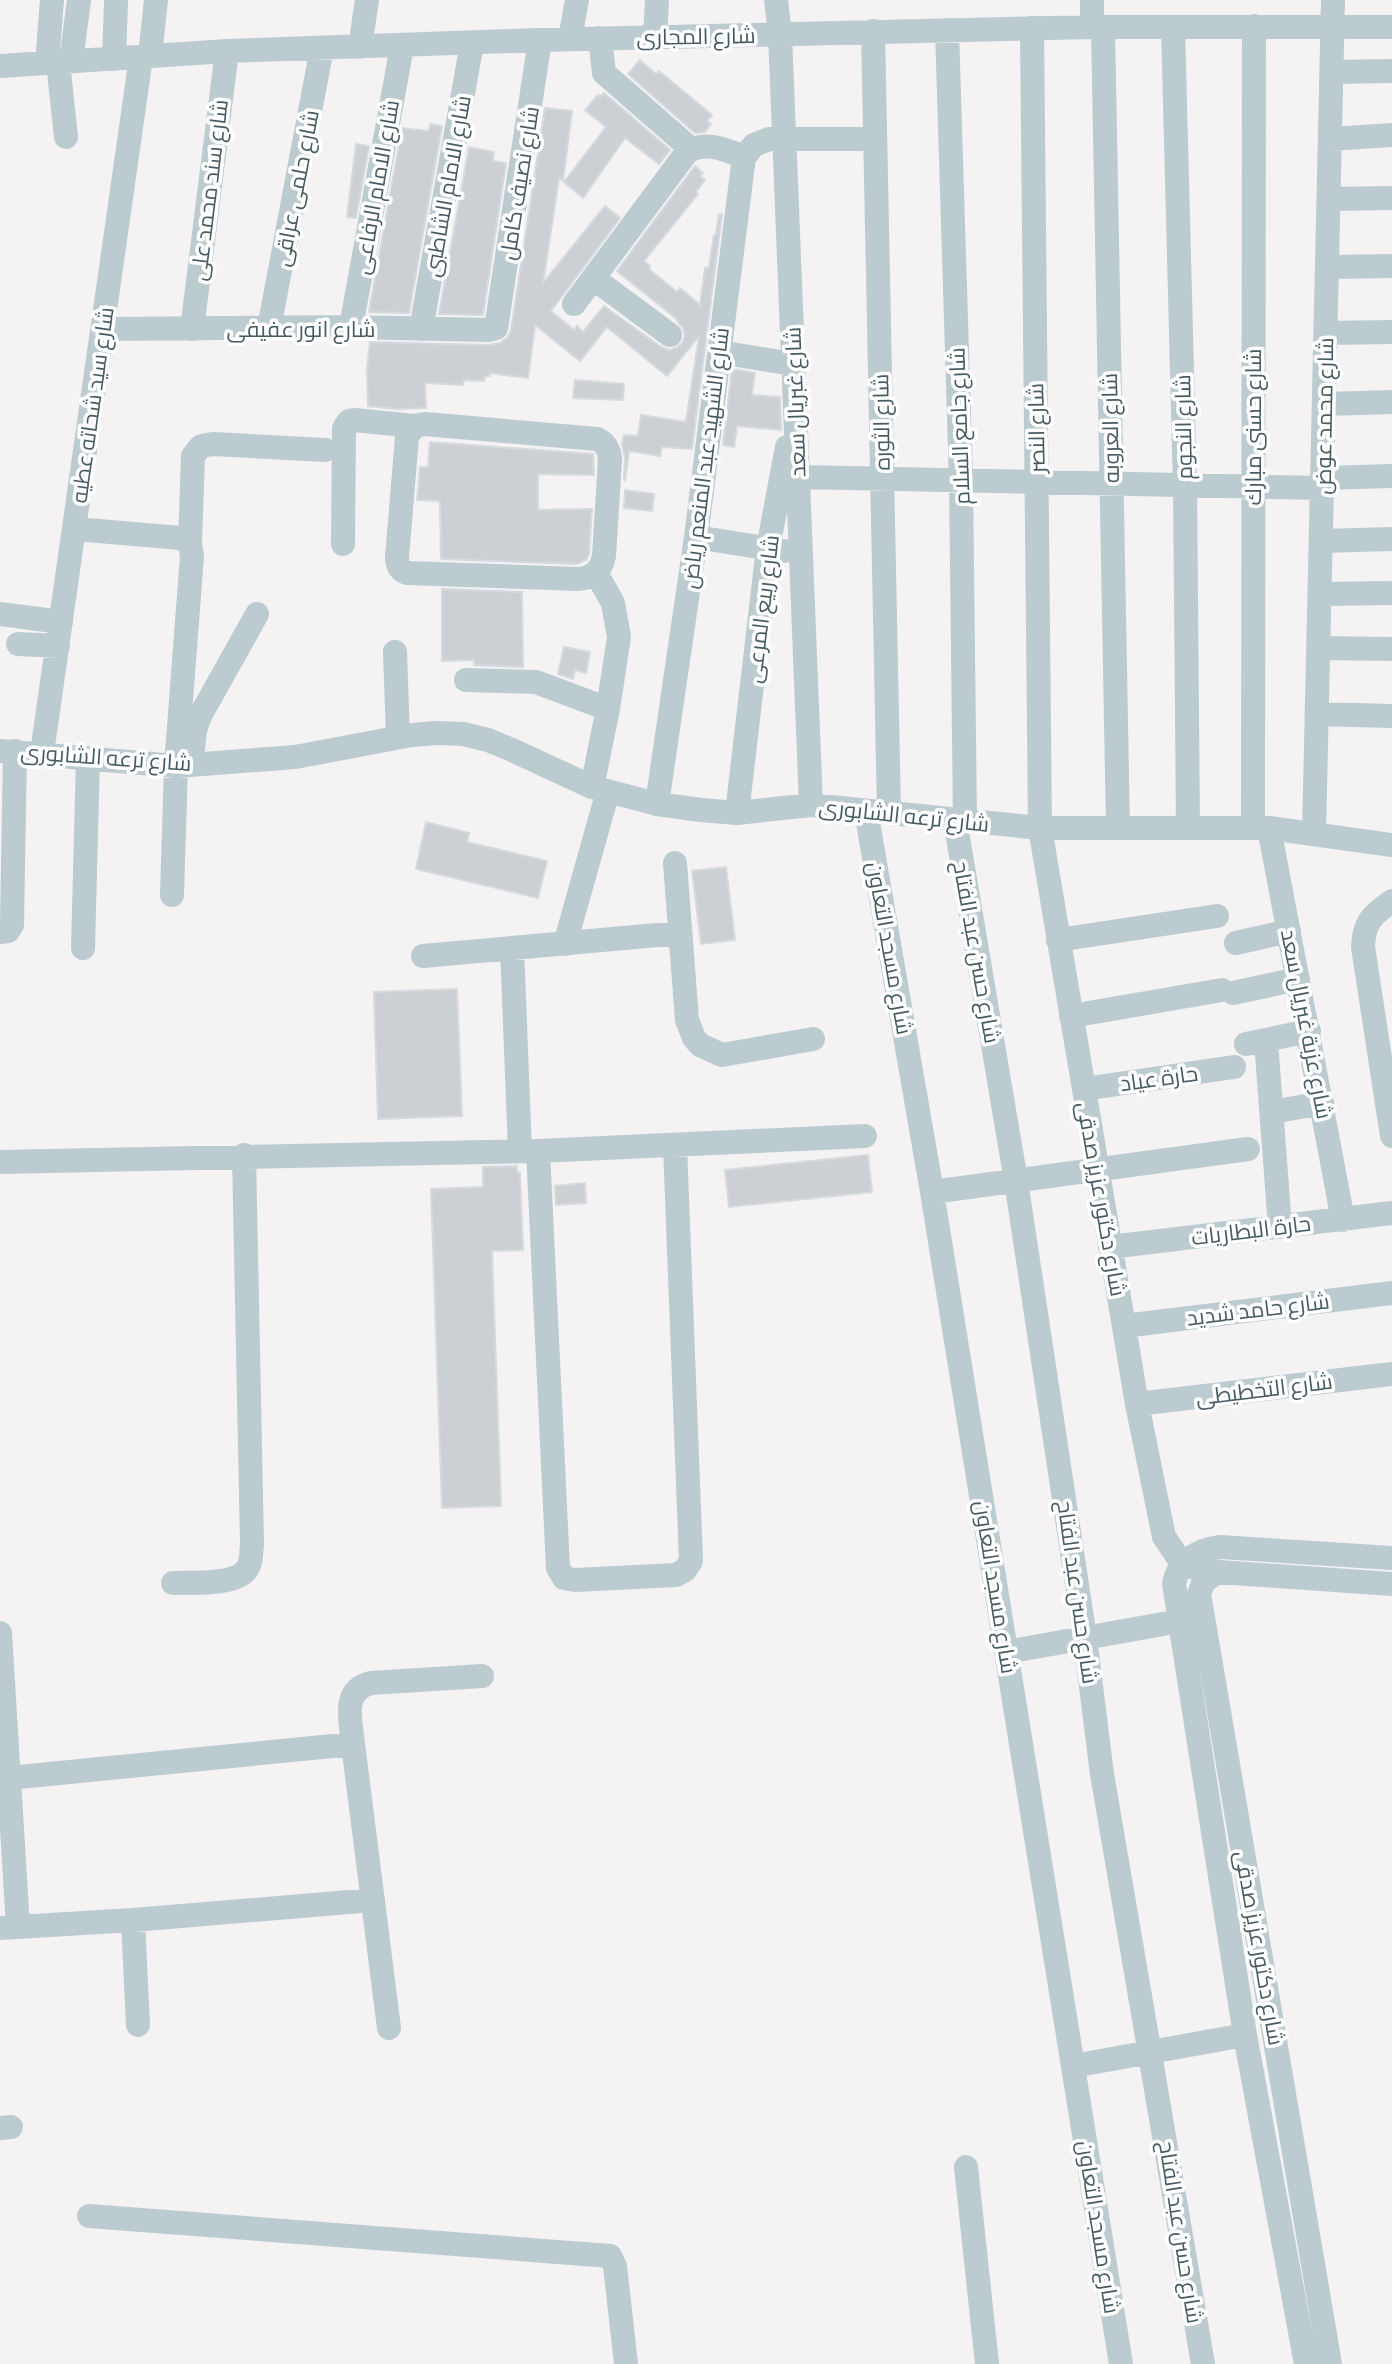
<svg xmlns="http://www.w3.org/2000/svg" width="1392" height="2364" font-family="Manrope,Cairo,sans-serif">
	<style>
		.building { fill: #ccd0d5; stroke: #d5dade; stroke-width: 2 }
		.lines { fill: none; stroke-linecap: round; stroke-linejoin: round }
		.minor { stroke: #bccbd0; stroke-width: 24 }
		.labels { text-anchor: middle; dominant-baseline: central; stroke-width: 7; stroke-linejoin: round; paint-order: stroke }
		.street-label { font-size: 22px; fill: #475b62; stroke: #fff }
	</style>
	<rect width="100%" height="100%" fill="#f4f2f2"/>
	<!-- building -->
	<path class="building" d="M640,60L656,74L659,71L712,115L707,121L711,124L705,132L695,133L628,74Z
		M604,93L670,150L659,164L625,138L583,198L564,182L606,127L585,110L598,95L600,97Z
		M545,108L572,111L563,181L559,178L543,283L605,206L620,218L551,311L574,330L577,326L583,332L604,306L661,347L669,350L677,348L682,343L685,336L683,328L677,321L678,320L617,271L695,166L703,173L700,176L705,180L696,192L698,194L644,261L650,266L649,269L677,292L680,288L700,305L705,268H709L714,235H716L719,214H722L692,449L662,447L660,456L629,451L625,480L624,479L625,457L622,445L624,435L638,436L641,415L686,422L699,336L667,376L607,327L580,361L535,325L528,378L490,373V376H485L484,381L464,380L463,385L425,383L426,408L398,409L368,406L367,369L370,342L488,345L500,343L508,337L511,330Z
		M430,124L442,126L409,313L369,312L402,128L429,131Z
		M356,144L369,146L356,218L347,217Z
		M469,147L494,152L493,161L506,163L483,315L439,314Z
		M732,369L755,373L752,395L780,397L781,430L737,426L734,447L723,445Z
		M575,380L624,384L623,400L573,398Z
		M430,442L593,454L594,475L538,474V510L592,509L589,554L586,560L577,564L441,559L440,501L417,500L420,467H428Z
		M625,490L654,494L652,511L624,508Z
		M442,589L522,592L523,667L474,665V660L442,661Z
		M564,647L590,652L586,673L575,670L573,679L558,674Z
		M426,822L469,833L467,842L547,861L538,898L416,869Z
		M726,867L735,940L701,944L692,871Z
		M457,989L462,1116L378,1119L374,992Z
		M868,1155L872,1192L729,1207L725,1170Z
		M517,1166V1172H520L523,1250L492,1251L501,1506L442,1508L431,1189L483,1187V1167Z
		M585,1183L586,1203L556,1205L555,1186Z"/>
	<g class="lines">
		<!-- minor -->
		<path class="minor" d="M776,0L780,34L811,805
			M1092,0V27
			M1103,27L1118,828
			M1173,27L1185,486L1188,828
			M1032,28L1040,828L1137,1404L1164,1537L1177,1556L1195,1568L1205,1571L1392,1584
			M947,30L961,481L965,822
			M873,31L889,813
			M655,37L657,0
			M600,38L604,73L691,149
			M570,39L577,0
			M360,47L367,0
			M150,56L156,0
			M114,59L116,2
			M71,61L79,0
			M58,62L66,137
			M47,63L52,0
			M0,66L227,51L540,40L1092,27H1392
			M1332,72L1392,71
			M1331,139L1392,135
			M1329,199L1392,198
			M1328,267L1392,266
			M593,278L670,335
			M574,304L687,152C705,140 726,150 744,157
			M351,327L402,46
			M269,328L322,48
			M103,329L351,327L488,330L496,328L540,40
			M192,329L227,51
			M421,329L472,43
			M1326,333L1392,332
			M719,352L793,364
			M1325,404L1392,402
			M425,424L597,439C606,443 609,449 610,459L604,556C601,570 593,578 578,579L407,573C399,570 397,565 397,557L407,437L414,426Z
			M798,477L1323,488
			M1323,478L1392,476
			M75,529L181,538L190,544L192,556L176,766L172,895
			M696,537L784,551
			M1322,541L1392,539
			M190,544L193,456L201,446L213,444L325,450
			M343,544L344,428L349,421L354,420L414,426
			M1320,594L1392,593
			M0,614L61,622
			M18,644L58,646
			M1319,648L1392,649
			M395,652L398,737
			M466,680L536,682L608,709
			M1317,714L1392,716
			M0,751L176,766L295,757L412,735L437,733L463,734L488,740L512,750L592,787L657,804L701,810L737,813L811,805L1040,828H1269L1392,845
			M42,753L141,57
			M192,758L195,730L200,716L257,614
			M592,787L608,709L619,637L613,603L596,573
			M657,804L696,537L744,157L754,145L769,139H875
			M866,811L932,1192L1121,2364
			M737,813L768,548L787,447
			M955,820L1016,1181L1085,1638L1102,1774L1203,2364
			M1253,828L1254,26
			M1269,828L1343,1220
			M1314,833L1333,0
			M675,863L687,1020L694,1038L700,1045L722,1055L813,1039
			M1392,901C1372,915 1364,922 1363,947L1392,1136
			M0,932L8,931L12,925L15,751
			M1058,940L1217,916
			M1236,943L1289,931
			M565,944L608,791
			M83,948L88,758
			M512,948L520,1151
			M423,956L680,933
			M1233,993L1298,979
			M1071,1016L1222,990
			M1266,1041L1280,1227
			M1246,1044L1309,1031
			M1084,1089L1234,1067
			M1272,1112L1322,1103
			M538,1151L558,1568L564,1578L575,1580L676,1575L685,1570L691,1561L675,1146
			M0,1162L538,1151L865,1136
			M932,1192L1248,1149
			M1110,1247L1392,1213
			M1124,1326L1392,1293
			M1137,1404L1392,1374
			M1216,1573L1204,1581L1199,1594L1330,2364
			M173,1583C192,1582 236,1586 247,1569C252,1562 251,1553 252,1544L244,1155
			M0,1633L18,1927
			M1006,1652L1180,1621
			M9,1778L353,1744
			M133,1920L138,2025
			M0,1928L133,1920L373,1900
			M389,2028L353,1744C351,1721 341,1690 371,1683L482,1676
			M1073,2066L1245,2035
			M0,2128L11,2127
			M966,2167L987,2364
			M89,2216L610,2256L615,2266L626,2364
			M1306,2364L1245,2035L1174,1584C1178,1561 1198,1550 1220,1547L1392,1558"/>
	</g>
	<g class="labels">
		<!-- street labels -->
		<g class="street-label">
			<text transform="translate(696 36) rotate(-1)">شارع المجارى</text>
			<text transform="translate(519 183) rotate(-81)">شارع نصيف كامل</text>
			<text transform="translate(447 186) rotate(-80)">شارع الامام الشاطبى</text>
			<text transform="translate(376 187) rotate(-80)">شارع الامام الرفاعى</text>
			<text transform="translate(296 188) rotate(-79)">شارع حلمى عراقى</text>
			<text transform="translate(209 190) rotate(-83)">شارع سند محمد على</text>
			<text x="301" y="329">شارع انور عفيفى</text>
			<text transform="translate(795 402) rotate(-92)">شارع غبريال سعد</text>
			<text transform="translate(92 405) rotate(-82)">شارع سيد شحاته عطيه</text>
			<text transform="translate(1324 416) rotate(-89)">شارع محمد عوض</text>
			<text transform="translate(881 422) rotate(-91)">شارع الثوره</text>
			<text transform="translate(959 426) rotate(-92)">شارع جامع السلام</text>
			<text transform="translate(1183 427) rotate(-91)">شارع النجوم</text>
			<text transform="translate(1253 427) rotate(-90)">شارع حسنى مبارك</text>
			<text transform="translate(1036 428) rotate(-91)">شارع النصر</text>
			<text transform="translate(1110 428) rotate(-91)">شارع العروبه</text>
			<text transform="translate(705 458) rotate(-83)">شارع الشهيد عبد المنعم رياض</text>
			<text transform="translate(762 609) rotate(-83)">شارع ربيع المرعى</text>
			<text transform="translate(106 757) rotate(4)">شارع ترعه الشابورى</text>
			<text transform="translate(904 815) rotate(6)">شارع ترعه الشابورى</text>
			<text transform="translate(890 948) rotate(80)">شارع مسجد التعاون</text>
			<text transform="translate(977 952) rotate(80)">شارع حسن عبد الفتاح</text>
			<text transform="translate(1307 1024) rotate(79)">شارع عزبة غبريال سعد</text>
			<text transform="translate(1159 1078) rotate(-8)">حارة عياد</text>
			<text transform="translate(1102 1199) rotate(80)">شارع دكتور عزيز صدقى</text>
			<text transform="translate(1251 1230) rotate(-7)">حارة البطاريات</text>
			<text transform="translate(1258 1309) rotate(-7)">شارع حامد شديد</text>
			<text transform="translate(1264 1389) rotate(-7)">شارع التخطيطى</text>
			<text transform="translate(996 1587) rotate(81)">شارع مسجد التعاون</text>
			<text transform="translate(1078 1592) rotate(82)">شارع حسن عبد الفتاح</text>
			<text transform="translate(1260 1948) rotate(80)">شارع دكتور عزيز صدقى</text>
			<text transform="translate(1099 2227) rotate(81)">شارع مسجد التعاون</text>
			<text transform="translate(1181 2232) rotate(81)">شارع حسن عبد الفتاح</text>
		</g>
	</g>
</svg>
